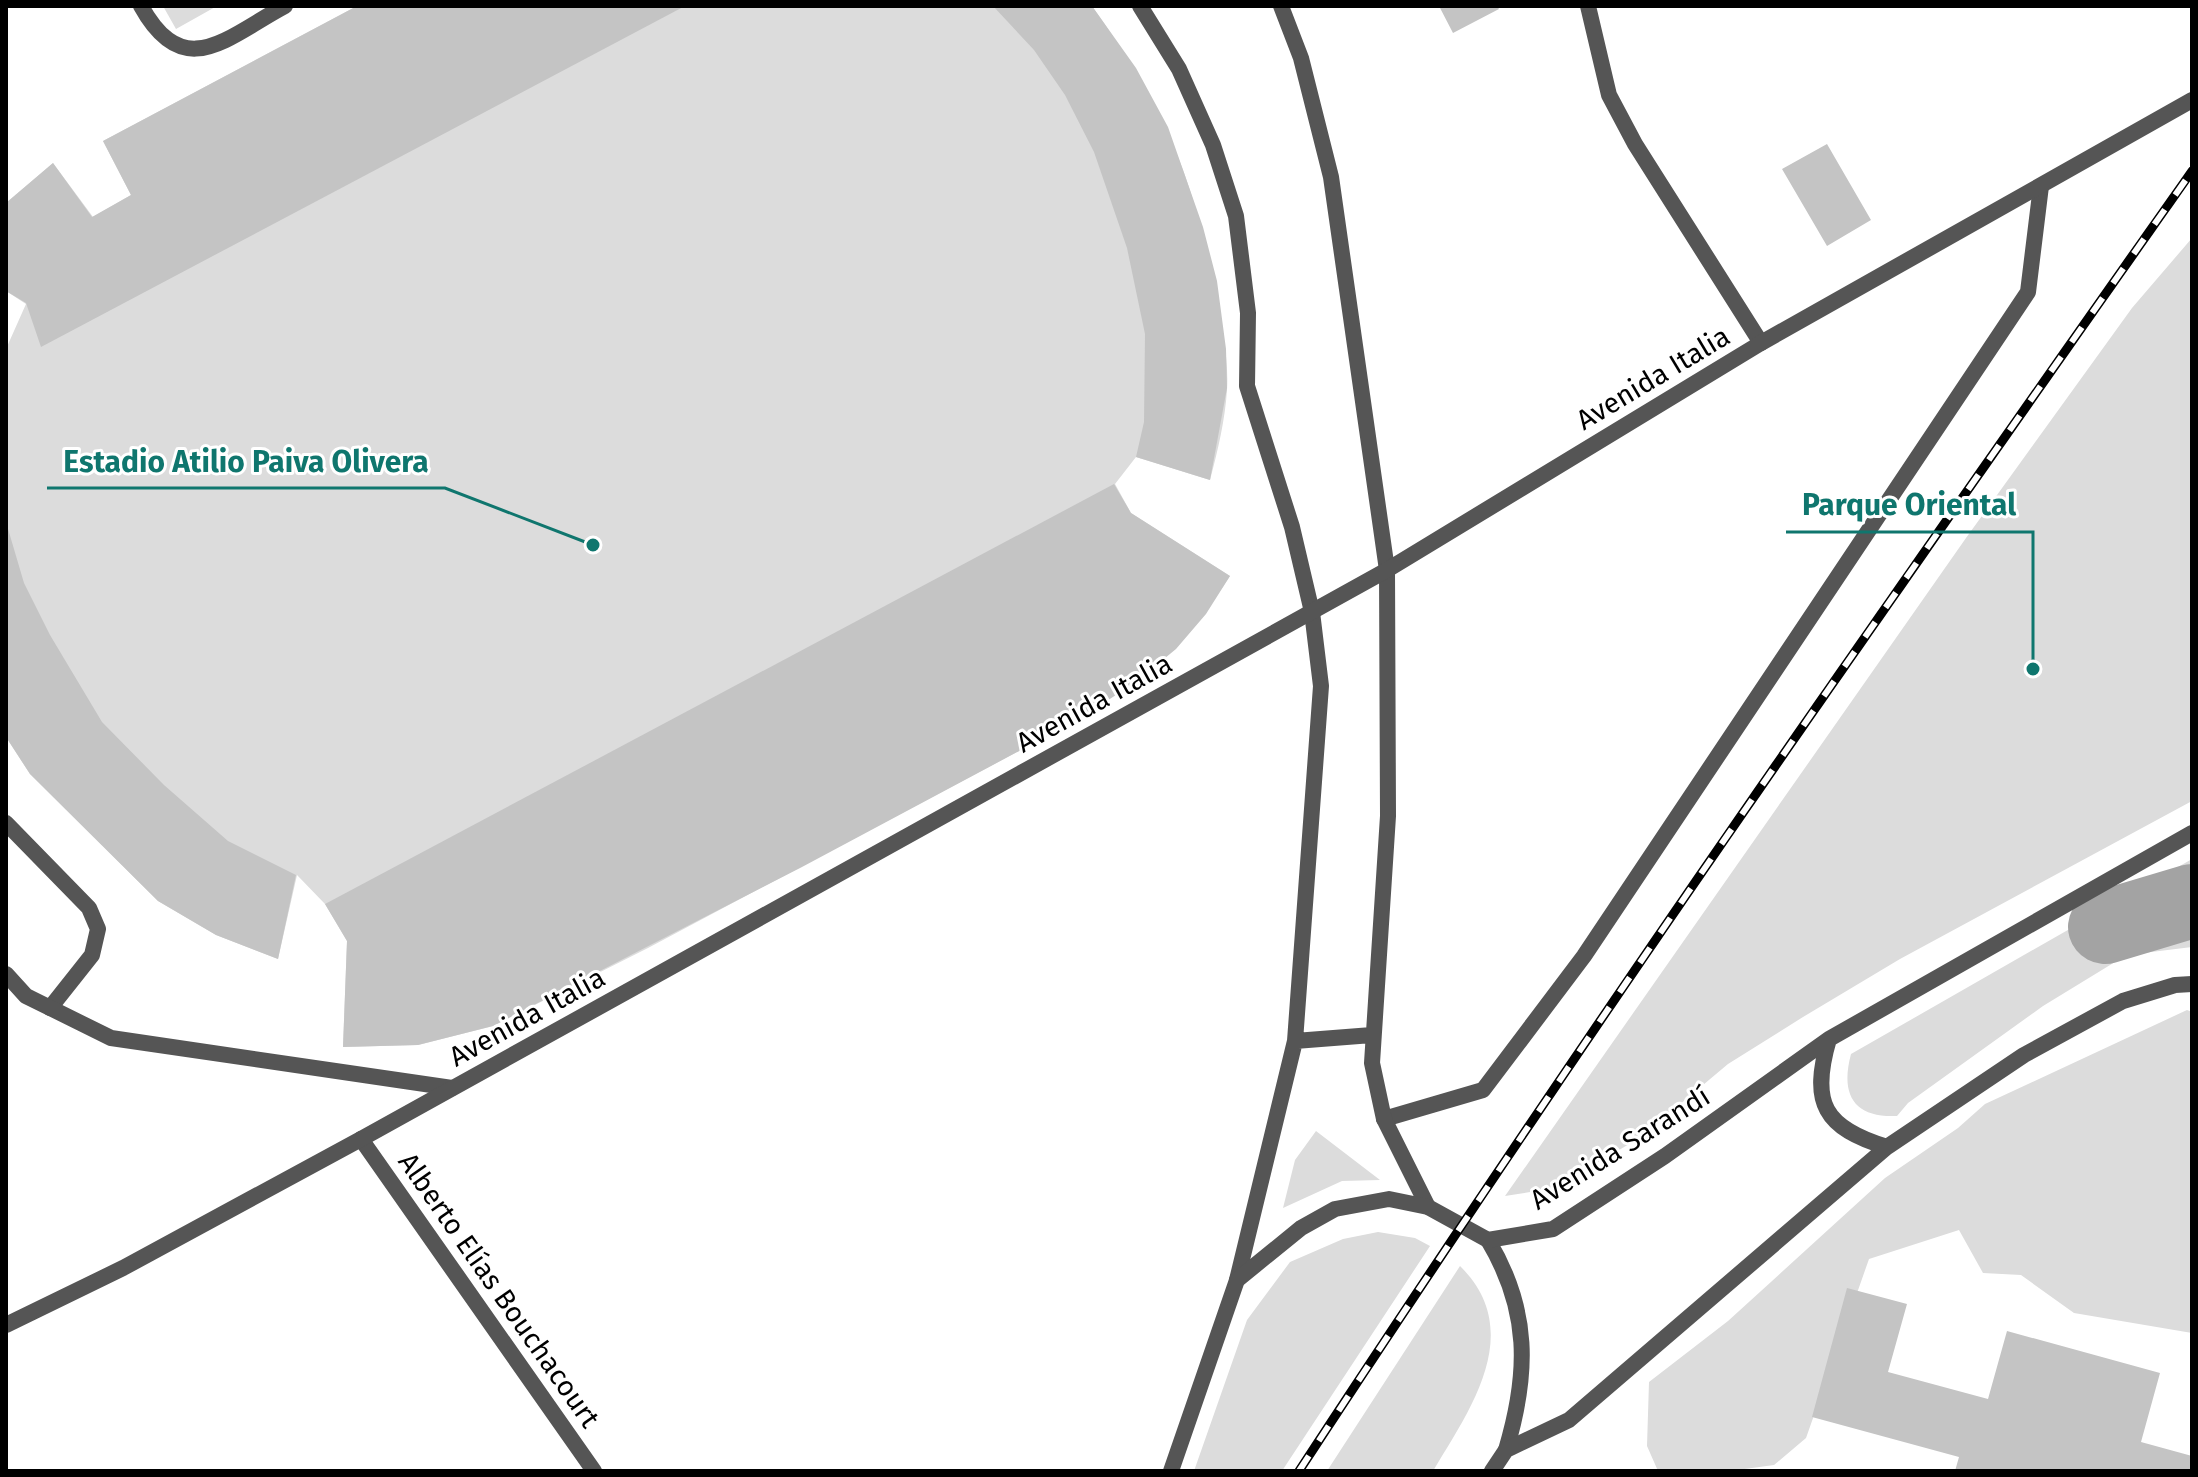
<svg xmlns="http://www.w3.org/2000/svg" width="2198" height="1477" font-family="'Fira Sans',sans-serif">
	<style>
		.green { fill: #dcdcdc }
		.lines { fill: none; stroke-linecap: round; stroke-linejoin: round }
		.river { stroke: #a3a3a3; stroke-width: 74 }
		.building { fill: #c4c4c4 }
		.service { stroke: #555; stroke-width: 16 }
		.minor { stroke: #555; stroke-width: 16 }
		.tertiary { stroke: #555; stroke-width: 16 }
		.rail-casing { stroke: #000; stroke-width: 9 }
		.rail { stroke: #fff; stroke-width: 6; stroke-dasharray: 18; stroke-linecap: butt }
		.labels { text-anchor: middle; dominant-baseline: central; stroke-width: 6; stroke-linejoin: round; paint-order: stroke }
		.street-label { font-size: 28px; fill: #000; stroke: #fff }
		.leader { fill: none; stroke: #0f766e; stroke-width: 3 }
		.callout-dot { fill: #0f766e; stroke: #fff; stroke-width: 3 }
		.callout-label { font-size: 30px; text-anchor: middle; font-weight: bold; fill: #0f766e; stroke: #fff; stroke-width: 6; stroke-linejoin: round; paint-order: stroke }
	</style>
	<rect width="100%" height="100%" fill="#fff"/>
	<!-- green -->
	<path class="green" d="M163,6H217L176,29Z
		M357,6H1092C1163,107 1193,172 1215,293C1221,325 1229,357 1227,390C1225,420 1218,450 1210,480L1136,457L1115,484L1131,513L1230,576C1186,645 1146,675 1079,719L648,948L493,1026L418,1045L343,1047L347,941L325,904L297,875L278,959L216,935L158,901L30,774L6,737V349L26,304L6,291V203L53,163L93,217L131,195L103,141Z
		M2192,238V801L1900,959L1803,1017L1728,1064L1641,1137L1555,1188L1505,1196L1966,538L2132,308Z
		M2192,859V947L2135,954L2115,962L2043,1006L1908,1103L1897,1116C1854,1118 1840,1095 1851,1054Z
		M2187,1010L2192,1012V1333L2074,1313L2021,1275L1983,1273L1959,1230L1869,1259L1806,1438L1774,1465L1730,1471H1658L1647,1446L1649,1382L1728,1321L1885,1178L1958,1128L1985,1104Z
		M1316,1131L1380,1180L1342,1181L1283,1208L1295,1160Z
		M1378,1232L1415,1238L1430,1246L1282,1471H1194L1247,1320L1290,1262L1343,1239Z
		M1460,1266C1526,1331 1471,1408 1433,1471H1327Z"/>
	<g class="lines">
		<!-- river -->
		<path class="river" d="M2105,927L2192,901"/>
	</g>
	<!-- building -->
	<path class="building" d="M357,6H685L41,347L26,303L6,291V203L53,163L92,217L131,195L103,141Z
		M993,6H1092L1136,68L1168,127L1203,227L1217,281L1226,349L1227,388L1210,480L1136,457L1144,422L1145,334L1127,248L1094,152L1065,95L1034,50Z
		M1439,6H1497L1499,9L1453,33Z
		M1827,144L1871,220L1827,246L1782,169Z
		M1114,484L1131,513L1230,576L1206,614L1176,649L1136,682L1079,719L802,867L493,1026L418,1045L343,1047L347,941L325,904Z
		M6,522L24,583L50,635L102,722L164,785L228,841L296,875L278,959L216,935L158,901L30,774L6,737Z
		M1847,1288L1907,1304L1888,1372L1988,1399L2007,1331L2160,1373L2141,1442L2192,1456V1471H1955L1959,1457L1812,1417Z"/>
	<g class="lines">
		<!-- service -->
		<path class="service" d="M141,6C184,84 227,37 285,6
			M6,823L89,908L98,929L92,955L50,1008
			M1384,1119L1483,1090L1584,956L2028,292L2041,186"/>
		<!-- minor -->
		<path class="minor" d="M1140,6L1179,69L1213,145L1236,216L1248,313L1247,386L1292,527L1312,612L1321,686L1295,1041L1237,1280
			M1281,6L1301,58L1331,177L1387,570L1388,816L1372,1063L1384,1119L1428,1207
			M1588,6L1609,95L1635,144L1761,343
			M6,974L26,996L111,1038L452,1088
			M1295,1041L1372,1035
			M361,1139L594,1471
			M1488,1240C1530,1310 1529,1373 1506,1450"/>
		<!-- tertiary -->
		<path class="tertiary" d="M1829,1039C1810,1103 1824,1128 1887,1147
			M6,1325L123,1268L361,1139L1387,570L1761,343L2192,100
			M1171,1471L1237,1280L1301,1228L1335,1209L1389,1199L1428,1207L1488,1240L1553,1229L1665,1156L1829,1039L2192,833
			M1492,1471L1506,1450L1569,1420L1887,1147L2024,1055L2123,1001L2175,985L2192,984"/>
		<defs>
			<path id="rail" d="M1299,1471C1587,1031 1889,601 2192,171"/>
		</defs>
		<!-- rail casing -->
		<use href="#rail" class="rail-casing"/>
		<!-- rail -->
		<use href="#rail" class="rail"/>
	</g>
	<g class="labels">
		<!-- street labels -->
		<g class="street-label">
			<text transform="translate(1653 378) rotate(-31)">Avenida Italia</text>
			<text transform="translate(1094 703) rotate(-29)">Avenida Italia</text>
			<text transform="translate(527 1017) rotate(-29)">Avenida Italia</text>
			<text transform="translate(1620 1148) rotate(-32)">Avenida Sarandí</text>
			<text transform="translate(499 1290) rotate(55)">Alberto Elías Bouchacourt</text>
		</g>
	</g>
	<!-- callouts -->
	<path class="leader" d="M593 545L445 488H47M2033 669L2033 532H1786"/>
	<g class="callout-dot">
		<circle cx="593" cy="545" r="8"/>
		<circle cx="2033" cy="669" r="8"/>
	</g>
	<g class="callout-label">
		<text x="246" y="472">Estadio Atilio Paiva Olivera</text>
		<text x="1909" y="515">Parque Oriental</text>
	</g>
	<!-- border -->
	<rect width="2198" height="1477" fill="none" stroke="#000000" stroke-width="16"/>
</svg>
